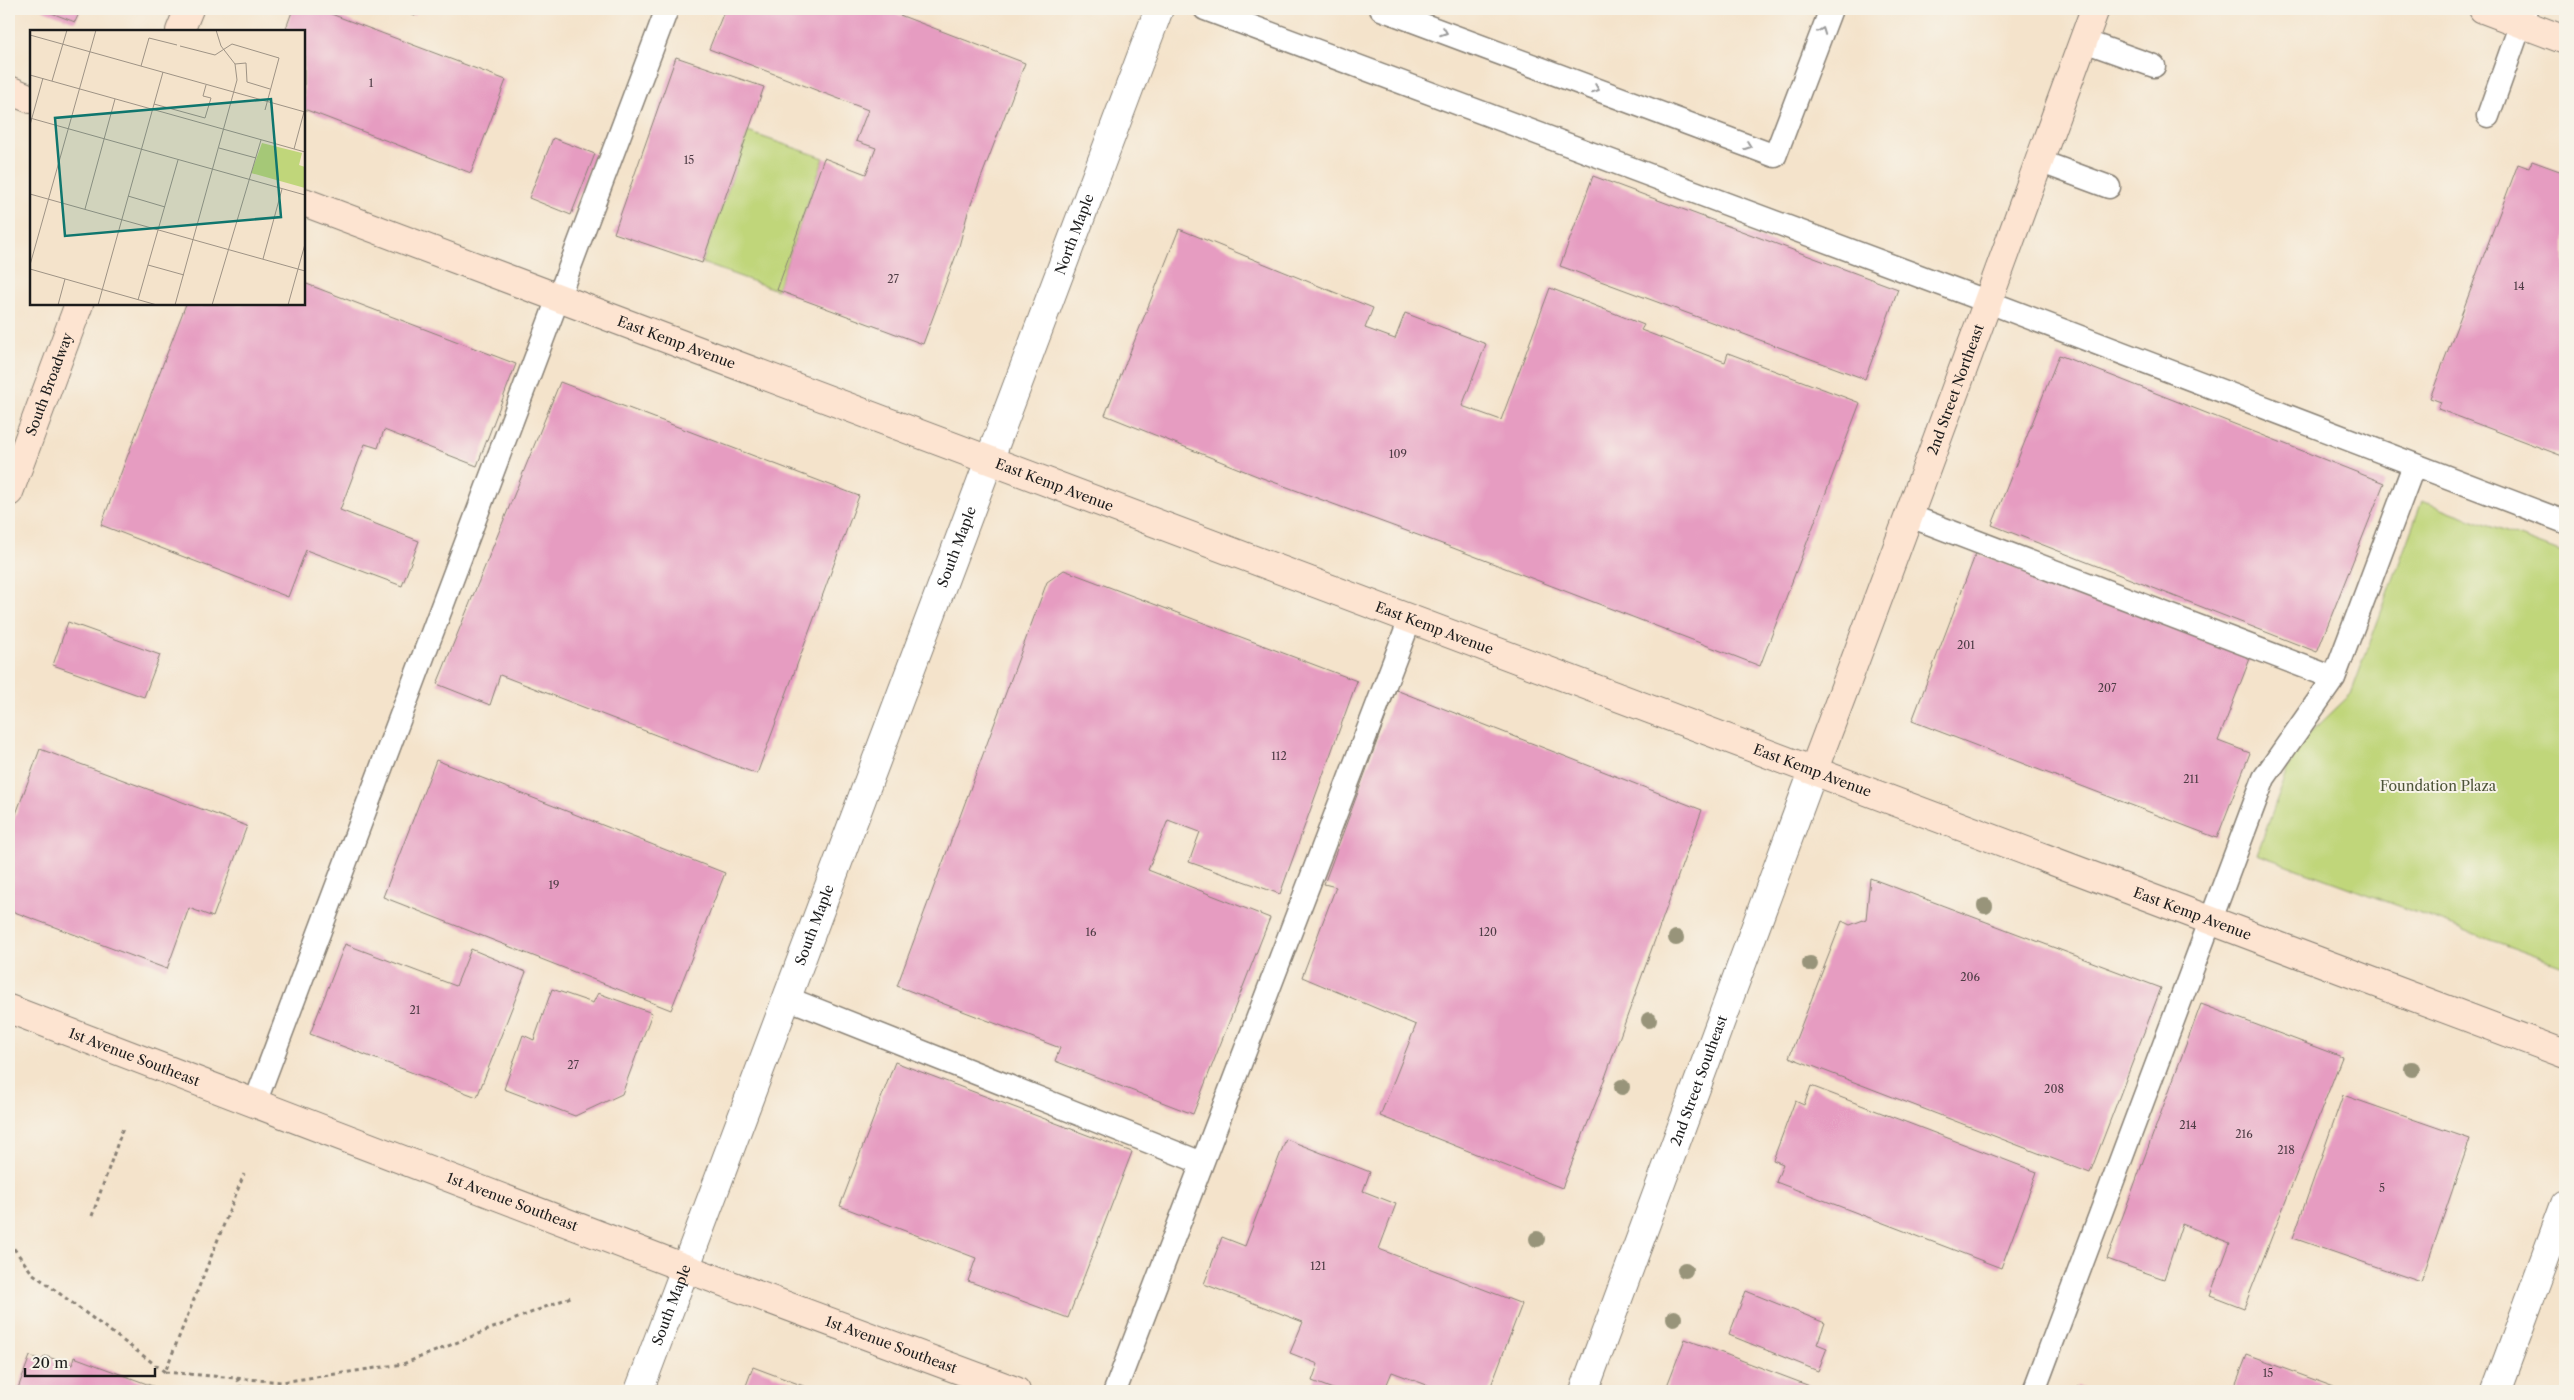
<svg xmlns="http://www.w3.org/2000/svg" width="2574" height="1400" font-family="'Libre Caslon Text',serif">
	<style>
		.green { fill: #c0d67a; stroke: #6e794b }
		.building { fill: #e69cc1 }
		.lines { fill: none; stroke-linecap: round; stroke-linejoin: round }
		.lane-casing { stroke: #888074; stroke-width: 25 }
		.street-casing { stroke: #888074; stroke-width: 30 }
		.secondary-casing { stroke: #888074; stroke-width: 30 }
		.path { stroke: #888074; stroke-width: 3; stroke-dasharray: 4 4; stroke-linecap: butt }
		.lane { stroke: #fff; stroke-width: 22 }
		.street { stroke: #fff; stroke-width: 28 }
		.secondary { stroke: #fde4d1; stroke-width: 28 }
		.tree { fill: #98947a }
		.oneway { stroke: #999 }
		.labels { text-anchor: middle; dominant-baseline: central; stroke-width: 4; stroke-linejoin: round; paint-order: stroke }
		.number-label { font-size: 11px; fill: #4e3c45 }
		.street-label { font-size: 14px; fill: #1c1c1c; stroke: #f7f3e8 }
		.park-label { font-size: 14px; fill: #4d5438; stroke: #f7f3e8 }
		.inset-road { fill: none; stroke: #9e9385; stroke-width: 1 }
		.view { fill: #0f766e; fill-opacity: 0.15; stroke: #0f766e; stroke-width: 2.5 }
		.inset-edge { fill: none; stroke: #1c1c1c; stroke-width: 2.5 }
	</style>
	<rect width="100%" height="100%" fill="#f7f3e8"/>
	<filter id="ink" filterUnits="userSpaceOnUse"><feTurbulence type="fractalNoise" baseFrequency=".02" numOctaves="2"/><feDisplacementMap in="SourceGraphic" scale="10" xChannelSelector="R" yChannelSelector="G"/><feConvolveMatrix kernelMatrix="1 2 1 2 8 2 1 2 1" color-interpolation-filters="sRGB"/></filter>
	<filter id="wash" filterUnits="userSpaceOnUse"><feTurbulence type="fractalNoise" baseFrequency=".0096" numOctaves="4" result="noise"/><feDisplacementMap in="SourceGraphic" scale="20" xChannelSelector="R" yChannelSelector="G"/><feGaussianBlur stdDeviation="1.12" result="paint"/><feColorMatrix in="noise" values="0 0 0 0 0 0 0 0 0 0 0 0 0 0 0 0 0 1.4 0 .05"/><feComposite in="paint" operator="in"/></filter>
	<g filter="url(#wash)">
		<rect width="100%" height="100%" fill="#f4e3cb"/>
		<!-- green -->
		<path class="green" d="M748,132L824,158L777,290L702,263Z
			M2422,501L2565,554V967L2257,854L2297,746L2351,694Z"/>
		<g id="blocks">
			<!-- building -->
			<path class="building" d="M41,9H81L75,22Z
				M293,9H318L506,80L471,173L304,109V31H285Z
				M397,9H417L415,16Z
				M725,9H884L1025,63L968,212L958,250L923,344L777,290L824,158L866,174L876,148L856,141L868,110L709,49Z
				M676,57L764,87L702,263L614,233Z
				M553,138L595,154L571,215L529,198Z
				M2532,161L2565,173V457L2438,409L2441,402L2430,398L2518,164L2529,168Z
				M1593,176L1898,289L1865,379L1560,266Z
				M1179,229L1373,308L1365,328L1395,339L1405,313L1486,344L1462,406L1501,420L1550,288L1644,325L1641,330L1725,362L1728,353L1860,403L1760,666L1453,548L1257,476L1105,415Z
				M304,283L516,364L477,466L384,430L378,448L365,444L340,510L419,541L402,586L306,550L288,597L101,525L186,304H304Z
				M2059,355L2384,483L2317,652L1992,525Z
				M560,382L859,496L757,774L500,675L490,705L437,684Z
				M1976,553L2251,656L2218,741L2250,753L2217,838L1912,721Z
				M1064,570L1357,681L1280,894L1189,862L1200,832L1168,820L1148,870L1270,918L1193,1114L1055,1061L1060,1048L897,986L1047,582Z
				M68,622L160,655L144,697L53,665Z
				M1396,690L1702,810L1598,1097L1562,1188L1380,1116L1416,1025L1302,977L1336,887L1324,884Z
				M40,749L247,826L213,917L189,908L167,969L9,910V833Z
				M436,760L725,873L671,1010L383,897Z
				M1870,878L2161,988L2090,1173L1789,1057L1842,921L1850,925L1866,919Z
				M345,944L456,986L471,949L526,972L477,1097L310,1034Z
				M552,989L593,1003L598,993L652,1013L622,1094L575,1116L504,1089L523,1035L534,1040Z
				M2201,1004L2342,1057L2244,1308L2210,1295L2230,1243L2182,1224L2164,1279L2107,1259Z
				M895,1062L1132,1152L1068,1318L968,1281L976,1258L840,1206Z
				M1811,1086L2037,1172L2001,1268L1776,1182L1783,1164L1773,1160L1795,1101L1804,1105Z
				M2343,1095L2470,1139L2421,1282L2293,1238Z
				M1286,1139L1370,1172L1363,1191L1396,1204L1379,1249L1522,1304L1489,1391H1443L1392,1372L1384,1391H1338L1312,1381L1318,1364L1290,1353L1303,1322L1204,1284L1222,1237L1245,1246Z
				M1746,1291L1825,1323L1817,1344L1827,1348L1818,1371L1729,1335Z
				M1685,1339L1823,1391H1665Z
				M2247,1355L2345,1391H2233Z
				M30,1356L42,1360L45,1356L72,1365L74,1357L166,1391H17Z
				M753,1367L817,1391H744Z
				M2077,1386L2089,1391H2075Z"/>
		</g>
	</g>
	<g filter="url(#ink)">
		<use href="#blocks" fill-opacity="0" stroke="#888074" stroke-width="1"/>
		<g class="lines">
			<defs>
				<path id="lane" d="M1205,9L1986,301L2565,522
					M1381,9L1775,156L1831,9
					M2084,41L2154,66
					M2488,116L2526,9
					M2039,161L2109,187
					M1910,516L2334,678
					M787,998L1202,1163
					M255,1103L667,9
					M1115,1391L1411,617
					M2034,1391L2264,778L2334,678L2414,465"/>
				<g id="street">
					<path id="s1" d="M639,1391L1159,9"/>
					<path id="s2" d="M1584,1391L1814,769"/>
					<path d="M2496,1391L2565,1204"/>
				</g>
				<g id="secondary">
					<path d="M2483,9L2565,40"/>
					<path d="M180,31L189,9"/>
					<path d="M9,90L31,99"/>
					<path id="s3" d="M304,202L2565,1054"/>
					<path id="s4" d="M9,492L79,304"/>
					<path id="s5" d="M1814,769C1910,517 2002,262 2095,9"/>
					<path id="s6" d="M9,1009L685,1268L1016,1391"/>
				</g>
			</defs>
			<!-- lane casing -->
			<use href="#lane" class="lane-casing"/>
			<!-- street casing -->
			<use href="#street" class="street-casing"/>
			<!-- secondary casing -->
			<use href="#secondary" class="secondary-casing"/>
			<!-- path -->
			<path class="path" d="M92,1216L123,1128
				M9,1242L32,1273L165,1372L244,1174
				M165,1372L282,1382L403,1364L573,1296
				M237,1378L242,1391"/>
			<!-- lane -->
			<use href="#lane" class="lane"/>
			<!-- street -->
			<use href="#street" class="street"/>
			<!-- secondary -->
			<use href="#secondary" class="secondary"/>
		</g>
		<!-- trees -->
		<g class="tree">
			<circle cx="1985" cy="906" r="8"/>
			<circle cx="1676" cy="938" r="8"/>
			<circle cx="1810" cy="964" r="8"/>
			<circle cx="1649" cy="1020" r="8"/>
			<circle cx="2412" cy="1069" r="8"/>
			<circle cx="1622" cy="1087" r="8"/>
			<circle cx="1537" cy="1239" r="8"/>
			<circle cx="1685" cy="1270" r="8"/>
			<circle cx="1674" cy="1318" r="8"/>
		</g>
		<!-- one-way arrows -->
		<defs><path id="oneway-chevron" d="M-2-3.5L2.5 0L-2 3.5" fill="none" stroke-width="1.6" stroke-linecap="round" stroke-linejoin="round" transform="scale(1.25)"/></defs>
		<g class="oneway">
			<use href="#oneway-chevron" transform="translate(1822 31) rotate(-69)"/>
			<use href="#oneway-chevron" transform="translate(1444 32) rotate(20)"/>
			<use href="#oneway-chevron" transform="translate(1596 89) rotate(21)"/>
			<use href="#oneway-chevron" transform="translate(1748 146) rotate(20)"/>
		</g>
	</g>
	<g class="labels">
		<!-- number labels -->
		<g class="number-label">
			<text x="371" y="83">1</text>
			<text x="689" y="160">15</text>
			<text x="893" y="279">27</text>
			<text x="2519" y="286">14</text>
			<text x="1398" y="454">109</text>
			<text x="1966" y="645">201</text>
			<text x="2107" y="688">207</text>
			<text x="1279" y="756">112</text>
			<text x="2191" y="779">211</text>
			<text x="554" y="885">19</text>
			<text x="1091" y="932">16</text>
			<text x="1488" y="932">120</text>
			<text x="1970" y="977">206</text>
			<text x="415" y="1010">21</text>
			<text x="573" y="1065">27</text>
			<text x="2054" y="1089">208</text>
			<text x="2188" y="1125">214</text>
			<text x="2244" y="1134">216</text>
			<text x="2286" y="1150">218</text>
			<text x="2382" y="1188">5</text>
			<text x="1318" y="1266">121</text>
			<text x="2268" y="1373">15</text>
		</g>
		<!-- street labels -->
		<g class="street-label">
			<text stroke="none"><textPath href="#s1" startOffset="1236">North Maple</textPath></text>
			<text stroke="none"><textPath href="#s3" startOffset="398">East Kemp Avenue</textPath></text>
			<text stroke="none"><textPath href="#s4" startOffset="115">South Broadway</textPath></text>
			<text stroke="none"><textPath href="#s5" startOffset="405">2nd Street Northeast</textPath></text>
			<text stroke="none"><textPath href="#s3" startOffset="802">East Kemp Avenue</textPath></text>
			<text stroke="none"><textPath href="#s1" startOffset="902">South Maple</textPath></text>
			<text stroke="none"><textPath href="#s3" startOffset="1208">East Kemp Avenue</textPath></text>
			<text stroke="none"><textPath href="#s3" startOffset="1612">East Kemp Avenue</textPath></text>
			<text stroke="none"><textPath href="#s3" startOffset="2018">East Kemp Avenue</textPath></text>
			<text stroke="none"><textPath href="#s1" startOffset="498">South Maple</textPath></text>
			<text stroke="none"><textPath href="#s6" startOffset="134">1st Avenue Southeast</textPath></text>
			<text stroke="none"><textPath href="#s2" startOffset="331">2nd Street Southeast</textPath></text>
			<text stroke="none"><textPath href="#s6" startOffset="539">1st Avenue Southeast</textPath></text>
			<text stroke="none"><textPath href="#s1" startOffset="92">South Maple</textPath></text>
			<text stroke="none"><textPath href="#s6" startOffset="944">1st Avenue Southeast</textPath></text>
		</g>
		<!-- park labels -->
		<g class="park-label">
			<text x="2438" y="786">Foundation Plaza</text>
		</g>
	</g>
	<!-- overview -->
	<g transform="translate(30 30)">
		<rect width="275" height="275" fill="#f4e3cb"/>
		<path d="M232,113L272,123L269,135L275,137V158L221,143Z" fill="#c0d67a"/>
		<path class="inset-road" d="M0,5L275,82M150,16L185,25L202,14L249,28L235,80M205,34L216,33L217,52L240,59M111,36L119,8L147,15M0,45L275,122M22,51L37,0M124,74L175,88L181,68L173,66L176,55M0,88L275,165M0,95L13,48M189,118L226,128M264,119L274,82M0,164L275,241M98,166L135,177M55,179L85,69M233,229L252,159M0,235L66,0M118,235L154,245M0,239L127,275M108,270L148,130M28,275L35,249M68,275L133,42M145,275L207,50L205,34L191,16L186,0M182,275L231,110M258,275L275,214"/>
		<path class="view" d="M241,69L251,187L35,206L25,88Z"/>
		<rect width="275" height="275" class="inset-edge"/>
	</g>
	<!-- margin -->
	<rect width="2574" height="1400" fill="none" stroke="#f7f3e8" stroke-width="30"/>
	<!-- scale -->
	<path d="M25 1368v8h130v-8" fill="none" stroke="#1c1c1c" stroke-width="2.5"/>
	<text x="32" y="1368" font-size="15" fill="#1c1c1c" stroke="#f7f3e8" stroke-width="4" paint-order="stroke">20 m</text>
</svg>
